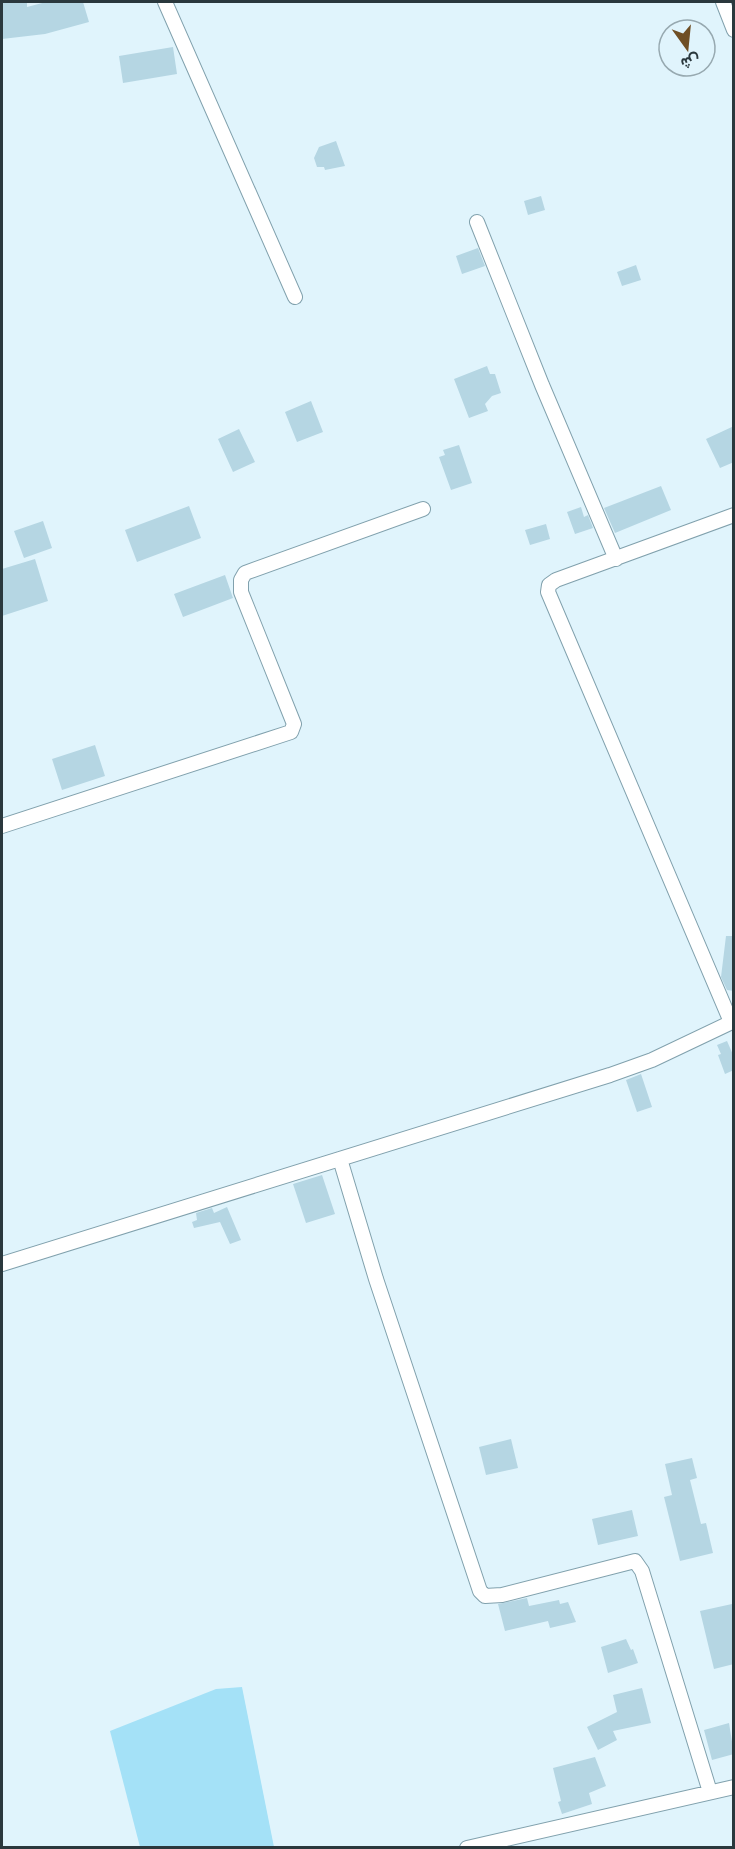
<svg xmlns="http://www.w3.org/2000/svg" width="735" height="1849" font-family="'DM Sans',Vazirmatn,sans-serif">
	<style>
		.green { fill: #a4e1f7 }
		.building { fill: #b5d6e3 }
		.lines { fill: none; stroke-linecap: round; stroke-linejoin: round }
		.minor-casing { stroke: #81a1ad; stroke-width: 16 }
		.minor { stroke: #fff; stroke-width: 14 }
	</style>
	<rect width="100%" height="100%" fill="#e0f4fc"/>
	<!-- green -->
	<path class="green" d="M242,1687L274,1847H140L110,1731L216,1689Z"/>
	<!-- building -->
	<path class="building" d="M2,2H27V7L46,2H83L89,22L45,34L2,39Z
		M173,47L177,74L123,83L119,56Z
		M336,141L345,166L325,170L324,167H317L314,158L319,147Z
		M541,196L545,210L528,215L524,201Z
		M478,248L485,266L462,274L456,256Z
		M636,265L641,280L622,286L617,272Z
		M487,366L490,374H495L501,393L492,396L485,404L488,411L469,418L454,379Z
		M311,401L323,432L297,442L285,412Z
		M734,426V462L720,468L706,439Z
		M239,429L255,462L233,472L218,439Z
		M459,445L472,483L451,490L439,457L445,455L443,450Z
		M661,486L671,510L615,533L604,508Z
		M189,506L201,538L137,562L125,530Z
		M581,507L584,517L588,515L593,528L575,534L567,512Z
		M43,521L52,548L24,558L14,531Z
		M546,524L550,539L530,545L525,530Z
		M35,559L48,601L2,616V569Z
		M225,575L233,598L183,617L174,594Z
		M95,745L105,776L62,790L52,759Z
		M726,936H734V991L727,990L721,977Z
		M727,1041L734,1057V1070L725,1074L718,1055L721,1054L717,1045Z
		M641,1074L652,1107L637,1112L626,1080Z
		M322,1175L335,1214L306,1223L293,1184Z
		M227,1207L241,1240L230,1244L220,1222L194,1228L192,1222L197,1220L196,1213L212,1208L214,1213Z
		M511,1439L518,1468L486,1475L479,1447Z
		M692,1458L697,1478L690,1480L701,1524L706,1523L713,1553L680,1561L664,1497L672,1495L665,1464Z
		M632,1510L638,1536L598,1545L592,1519Z
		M527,1598L529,1606L559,1600L560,1604L568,1602L576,1622L550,1628L548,1621L505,1631L498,1604Z
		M732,1604L734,1664L714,1669L700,1611Z
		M626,1639L631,1650L633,1649L638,1663L608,1673L601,1647Z
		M642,1688L651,1723L613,1731L617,1740L598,1750L587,1727L617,1712L613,1695Z
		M729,1723L734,1754L712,1760L704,1730Z
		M595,1757L606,1786L589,1793L592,1804L562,1814L558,1802L561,1801L553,1768Z"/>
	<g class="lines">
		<defs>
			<path id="minor" d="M165,2L295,297
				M723,2L734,30
				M477,222L542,385L616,559
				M2,826L291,732L294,724L241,592V580L245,573L423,509
				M731,1022L548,592L549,585L556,580L734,515
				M340,1159L376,1279L480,1591L485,1596L502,1595L635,1561L642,1571L710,1792
				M2,1264L610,1075L652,1060L734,1021
				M467,1848L734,1787"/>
		</defs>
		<!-- minor casing -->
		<use href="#minor" class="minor-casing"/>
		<!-- minor -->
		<use href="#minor" class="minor"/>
	</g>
	<!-- border -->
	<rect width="735" height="1849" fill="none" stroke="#2a383d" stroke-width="6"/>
	<!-- north arrow -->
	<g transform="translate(687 48) rotate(165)"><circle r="28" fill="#e0f4fc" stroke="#97a9b0" stroke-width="1.5"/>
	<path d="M0-4.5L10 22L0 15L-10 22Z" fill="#6f4f25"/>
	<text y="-9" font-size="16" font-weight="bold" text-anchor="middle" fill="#2a383d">ش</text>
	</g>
</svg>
